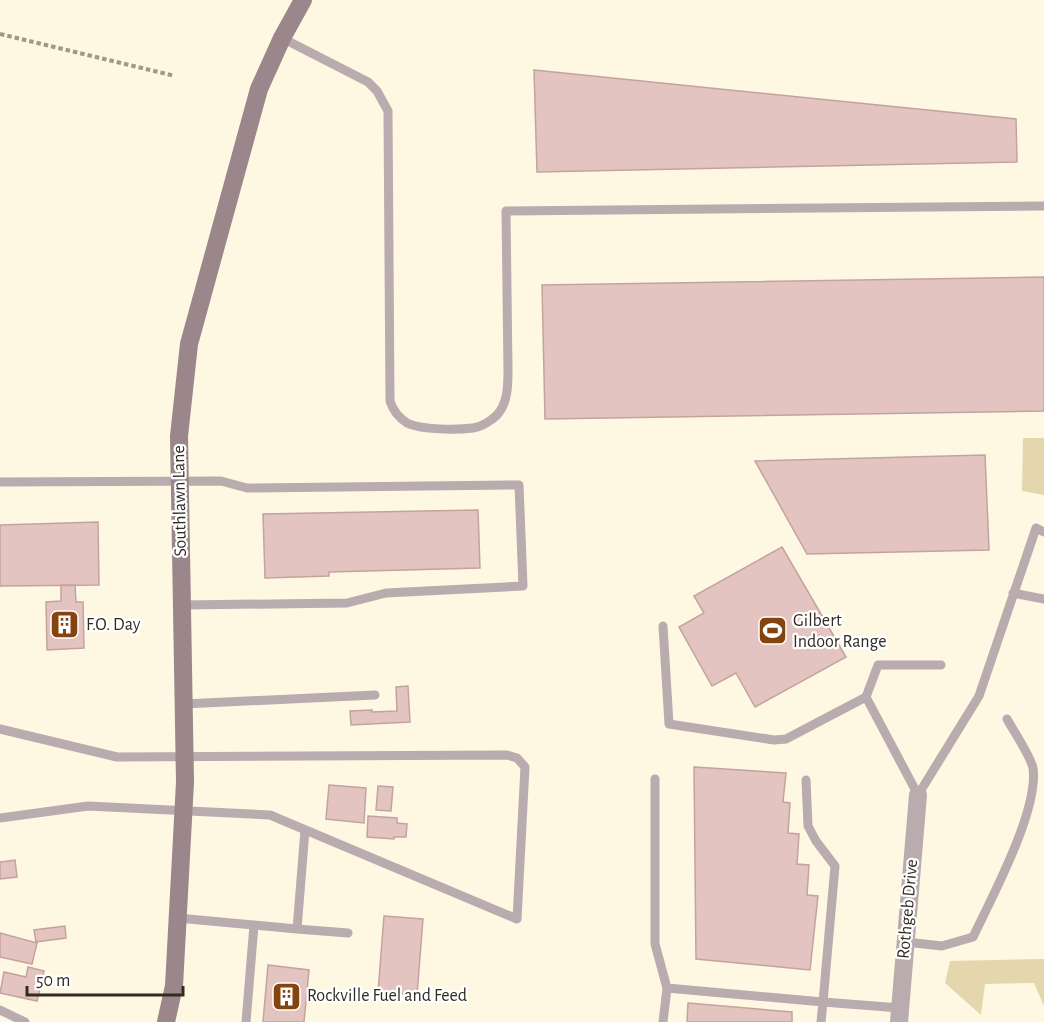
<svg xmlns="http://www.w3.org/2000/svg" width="1044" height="1022" font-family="'Alegreya Sans',sans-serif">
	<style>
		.green { fill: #e4d7ae }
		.building { fill: #e4c4c0; stroke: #c3a3a0; stroke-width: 1.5 }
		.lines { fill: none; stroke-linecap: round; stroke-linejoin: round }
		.path { stroke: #9f9989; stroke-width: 4; stroke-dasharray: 4.5 3; stroke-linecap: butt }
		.lane { stroke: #b9abae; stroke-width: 9 }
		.street { stroke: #b9abae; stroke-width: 18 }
		.secondary { stroke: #9a868b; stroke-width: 18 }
		.labels { text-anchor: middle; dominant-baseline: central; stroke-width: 4.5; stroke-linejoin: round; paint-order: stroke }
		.street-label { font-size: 18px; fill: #302c22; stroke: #fff }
		.poi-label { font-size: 18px; fill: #302c22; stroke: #fff; text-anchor: start }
	</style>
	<rect width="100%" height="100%" fill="#fef7e1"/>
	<!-- green -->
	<path class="green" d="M1023,438H1044V495L1022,491Z
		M1044,959V1006L1034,983L985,984L981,1015L945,983L950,961Z"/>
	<!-- building -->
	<path class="building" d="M534,70L1016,119L1017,162L537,172Z
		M1044,277V411L545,419L542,285Z
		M985,455L989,550L807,554L755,461Z
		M478,510L480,568L329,572V576L265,578L263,514Z
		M98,522L99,585L0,586V525Z
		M782,547L846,657L755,707L736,673L712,686L679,627L704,613L694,596Z
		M61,585H75L76,602H83L84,648L47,650L46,602L61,601Z
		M408,686L410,722L351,725L350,711L372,710V712L397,711L396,687Z
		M694,767L786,773L783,802L790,803L788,833L799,834L797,864L809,865L807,895L818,896L810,970L696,959Z
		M329,785L366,788L364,823L326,819Z
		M378,786L393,787L391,811L376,810Z
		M368,816L397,818V823L407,824L406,837H394V839L367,837Z
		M15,860L17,877L0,879V862Z
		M384,916L423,919L417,995L378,992Z
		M65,926L66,938L36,942L34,930Z
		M0,933L37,943L32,964L0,957Z
		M268,965L309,970L304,1022H263Z
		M28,967L44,971L37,1001L0,993L4,972L26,977Z
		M688,1003L792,1012V1022H687Z"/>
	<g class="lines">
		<!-- path -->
		<path class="path" d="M0,34L175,76"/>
		<!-- lane -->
		<path class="lane" d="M282,38L368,82L377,91L388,111L390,401C393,411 398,417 407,423C421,430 457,430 473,428C481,427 491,421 497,415C508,403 508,385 508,370L506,211L1044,206
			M0,482L221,481L247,488L519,485L523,586L386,593L347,603L182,605
			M1013,593L1044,599
			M663,626L669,724L774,740L786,739L866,697L918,795
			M866,697L878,665H941
			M184,704L375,695
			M0,729L117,757L507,755L517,758L525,767L517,919L270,815L88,806L0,818
			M655,779V944L667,988
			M806,780L808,826L816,841L835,866L823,1002L900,1008
			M918,795L979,696L1036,528L1044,532
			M178,918L297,929L305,830
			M297,929L348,933
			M906,942L942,946L973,937C992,897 1039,810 1033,768C1031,757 1013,730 1007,719
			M0,1010L25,1022
			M246,1022L254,925
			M663,1022L667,988L823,1002L821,1022"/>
		<!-- street -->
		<path class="street" d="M899,1022L918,795"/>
		<!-- secondary -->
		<path class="secondary" d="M166,1022L174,986L185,782L179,436L189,344L259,89L282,38L303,0"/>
	</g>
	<!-- icons -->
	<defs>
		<symbol id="building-square" viewBox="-11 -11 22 22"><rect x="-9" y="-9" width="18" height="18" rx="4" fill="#85440f" stroke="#fff"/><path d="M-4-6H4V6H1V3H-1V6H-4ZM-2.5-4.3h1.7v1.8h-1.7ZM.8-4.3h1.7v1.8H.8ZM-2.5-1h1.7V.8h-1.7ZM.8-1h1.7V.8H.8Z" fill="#fff"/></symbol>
		<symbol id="stadium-square" viewBox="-11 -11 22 22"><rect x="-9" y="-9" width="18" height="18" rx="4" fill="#85440f" stroke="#fff"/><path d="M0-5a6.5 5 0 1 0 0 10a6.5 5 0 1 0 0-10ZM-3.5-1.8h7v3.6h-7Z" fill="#fff"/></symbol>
	</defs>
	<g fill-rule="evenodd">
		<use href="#building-square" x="48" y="608" width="33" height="33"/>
		<use href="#stadium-square" x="756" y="614" width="33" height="33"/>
		<use href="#building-square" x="270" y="980" width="33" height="33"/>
	</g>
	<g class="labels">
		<!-- street labels -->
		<g class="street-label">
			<text transform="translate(180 501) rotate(-91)">Southlawn Lane</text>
			<text transform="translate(908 909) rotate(-85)">Rothgeb Drive</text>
		</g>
		<!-- poi labels -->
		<g class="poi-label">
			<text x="793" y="621">Gilbert<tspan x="793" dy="21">Indoor Range</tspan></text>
			<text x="86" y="625">F.O. Day</text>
			<text x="307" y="996">Rockville Fuel and Feed</text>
		</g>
	</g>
	<!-- scale -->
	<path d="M27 986v9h156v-9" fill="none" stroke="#302c22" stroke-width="3"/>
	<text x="36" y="986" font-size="18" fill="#302c22" stroke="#ffffff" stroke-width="4.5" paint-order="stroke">50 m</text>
</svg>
